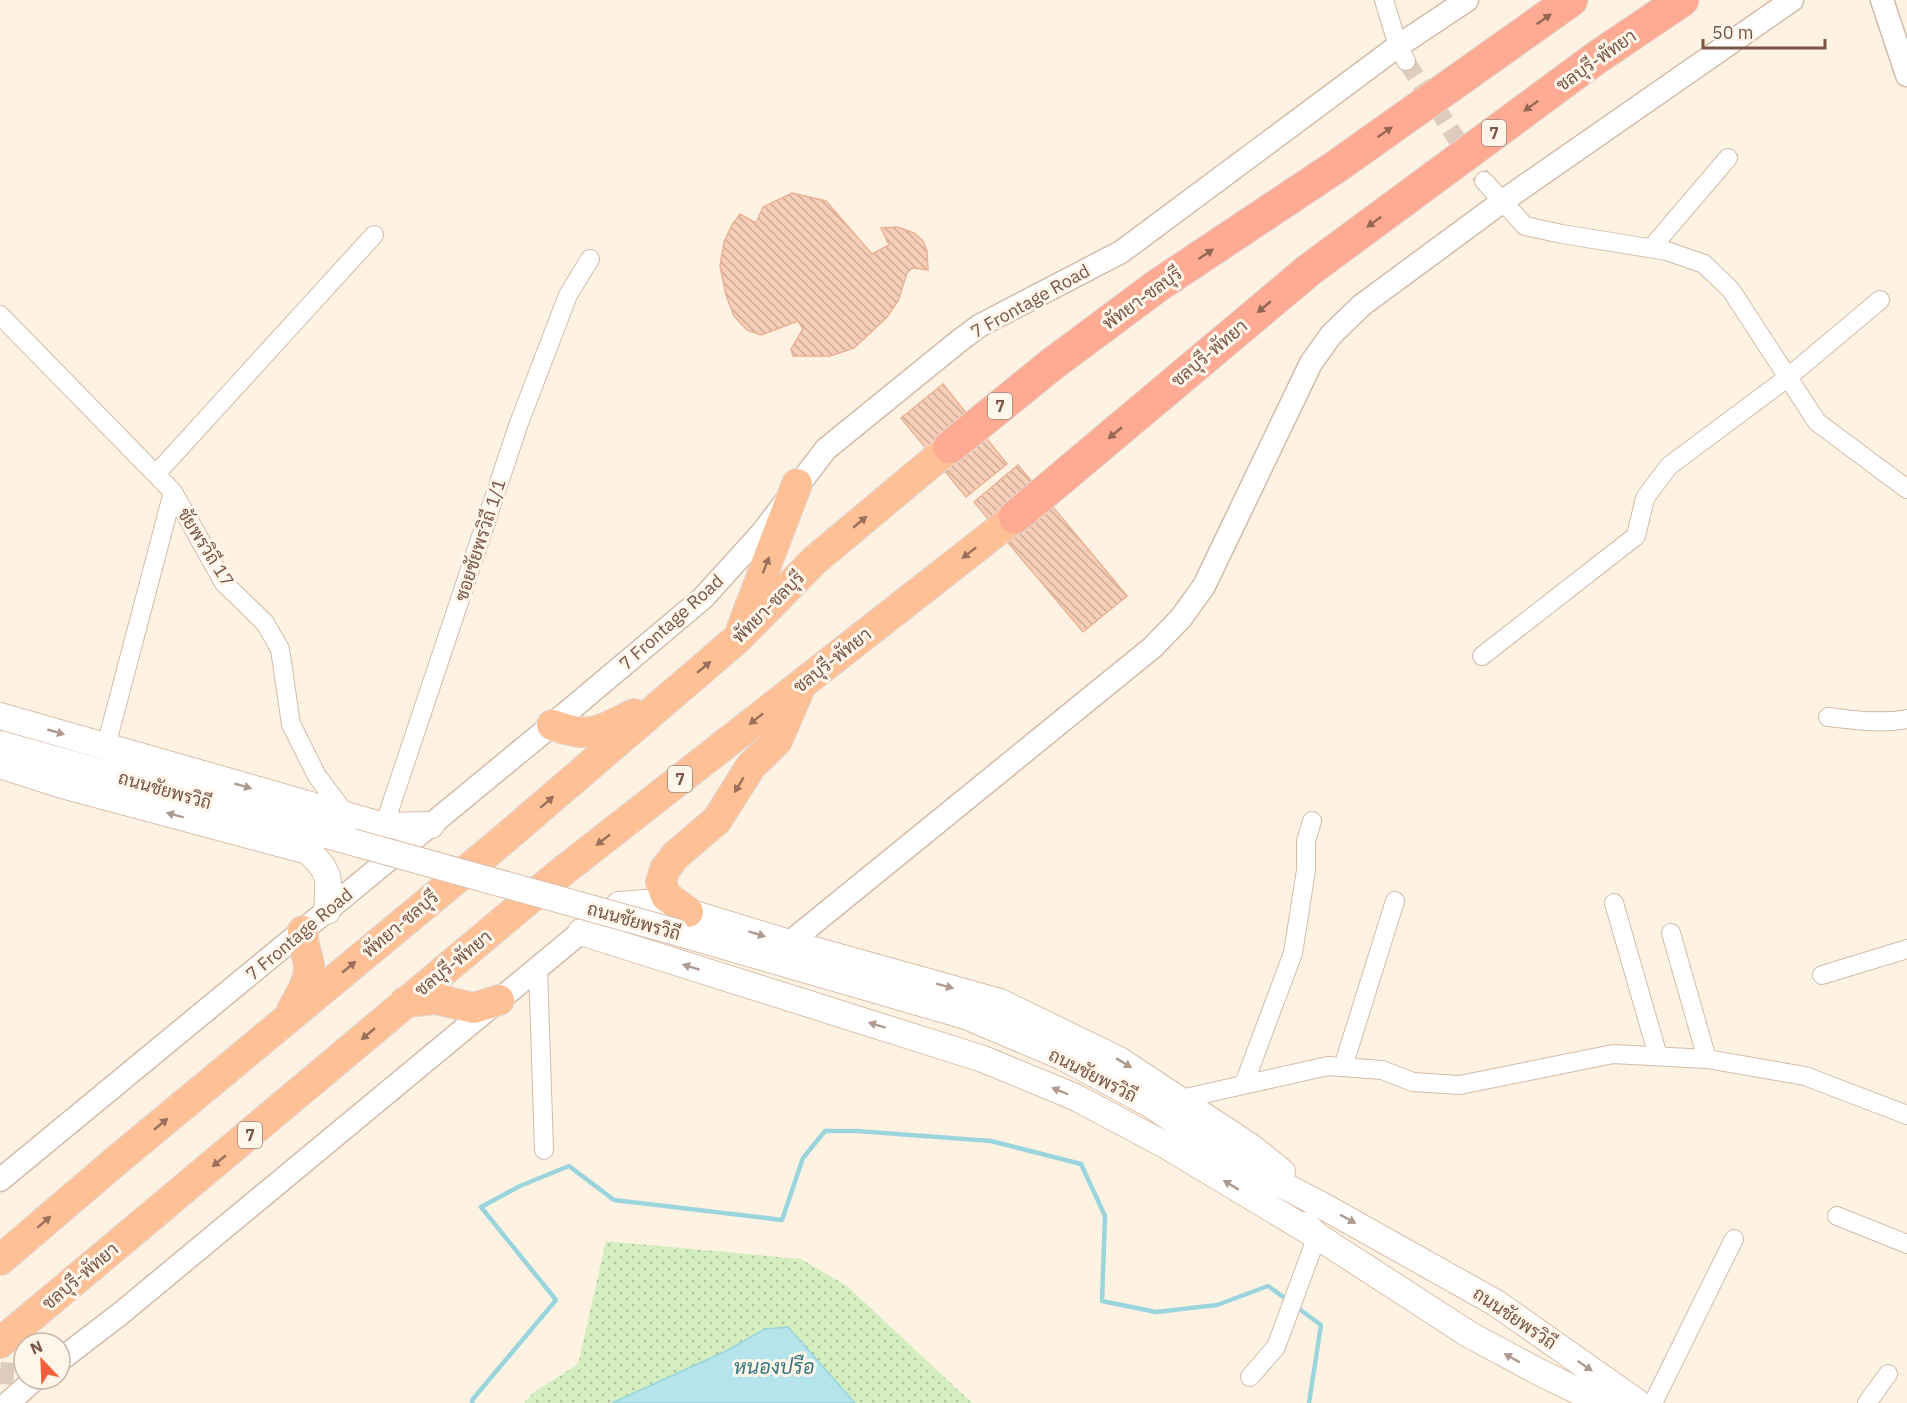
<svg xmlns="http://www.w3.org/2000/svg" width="1907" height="1403" font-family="'IBM Plex Sans',Sarabun,sans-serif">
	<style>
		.park { fill: url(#park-dots) }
		.water { fill: #b5e4ea; stroke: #9ad5dd; stroke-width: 1.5 }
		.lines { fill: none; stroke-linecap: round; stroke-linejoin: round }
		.stream { stroke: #9ad5dd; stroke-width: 4.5 }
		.building { fill: url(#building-back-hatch); stroke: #ebb396; stroke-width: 1.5 }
		.minor-tunnel { stroke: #ddccbc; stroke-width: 18; stroke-dasharray: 18 9; stroke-linecap: butt }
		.tertiary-tunnel { stroke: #ddccbc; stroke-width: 22; stroke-dasharray: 22 11; stroke-linecap: butt }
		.minor-casing { stroke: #d3bbaa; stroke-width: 20 }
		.tertiary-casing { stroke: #d3bbaa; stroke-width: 25 }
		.secondary-casing { stroke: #dabda9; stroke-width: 28 }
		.trunk-casing { stroke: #dfd6d3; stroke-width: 32 }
		.motorway-casing { stroke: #dfd6d3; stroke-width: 35 }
		.minor { stroke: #fff; stroke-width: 18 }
		.tertiary { stroke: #fff; stroke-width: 22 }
		.secondary { stroke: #fff; stroke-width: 26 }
		.trunk { stroke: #ffc096; stroke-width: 30 }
		.motorway { stroke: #ffab93; stroke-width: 33 }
		.secondary-bridge-casing { stroke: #dabda9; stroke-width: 28; stroke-linecap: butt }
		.secondary-bridge { stroke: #fff; stroke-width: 26 }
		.oneway { fill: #946755 }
		.oneway2 { fill: #9a705a }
		.oneway3 { fill: #af9a90 }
		.labels { text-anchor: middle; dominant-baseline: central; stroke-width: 6; stroke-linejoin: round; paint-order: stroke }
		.shield { fill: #fff6eb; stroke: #a18678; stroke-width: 1.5 }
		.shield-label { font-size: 16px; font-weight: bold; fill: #795646 }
		.street-label { font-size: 18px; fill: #795646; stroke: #fff6eb }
		.water-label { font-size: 20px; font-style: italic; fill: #387780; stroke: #fff6eb }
	</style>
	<defs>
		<pattern id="park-dots" width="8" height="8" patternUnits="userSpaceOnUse" patternTransform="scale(1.5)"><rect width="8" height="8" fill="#d4eebf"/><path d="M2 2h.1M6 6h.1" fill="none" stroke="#b1c49d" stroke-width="1.8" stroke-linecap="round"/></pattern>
		<pattern id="building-back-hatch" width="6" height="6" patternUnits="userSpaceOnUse" patternTransform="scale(1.5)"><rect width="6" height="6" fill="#f7ceb7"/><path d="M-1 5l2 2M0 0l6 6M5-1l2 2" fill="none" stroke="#cdaa97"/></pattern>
	</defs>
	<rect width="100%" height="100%" fill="#fef3e3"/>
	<!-- park -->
	<path class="park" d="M606,1241L801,1259L847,1286L972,1403H524L533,1393L578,1364Z"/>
	<!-- water -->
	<path class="water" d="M788,1327L855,1403H612L726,1351L765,1329Z"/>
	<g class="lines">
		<!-- stream -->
		<path class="stream" d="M1295,1306L1321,1325L1309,1403
			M472,1403L473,1399L556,1300L481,1207L520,1186L569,1166L614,1200L782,1220L803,1158L825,1131H857L991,1141L1081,1164L1105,1216L1102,1301L1156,1312L1217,1305L1268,1286L1289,1301"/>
	</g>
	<!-- building -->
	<path class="building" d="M792,193L826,201L872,254L889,245L881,228L897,227L914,233L923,241L927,251L928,270L912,268L907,273L898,301L887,317L854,348L830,356H793L791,349L803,329L798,321L761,335L747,330L734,316L726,295L720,266L724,242L732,225L740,214L756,223L763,207Z
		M943,384L1007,464L966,497L901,418Z
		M1018,465L1127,596L1083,632L974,502Z"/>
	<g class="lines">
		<!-- minor-tunnel -->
		<path class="minor-tunnel" d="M1406,61L1484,181"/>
		<!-- tertiary-tunnel -->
		<path class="tertiary-tunnel" d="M0,1373L14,1374"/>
		<defs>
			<path id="minor" d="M1384,0L1398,46L1406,61
				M1484,181L1525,226L1562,234L1667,251L1704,264L1731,290L1817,422L1907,489
				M1652,247L1728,158
				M0,315L173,492L224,583L265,623L280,649L291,724L317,776L348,817
				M156,474L374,235
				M1482,656L1636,536L1645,498L1669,466L1787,378L1880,300
				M1828,717C1854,720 1881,724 1907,719
				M106,746L173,492
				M384,826L519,423L568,295L590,259
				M1614,903L1658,1056
				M1671,933L1707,1059
				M538,967L544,1150
				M1822,975L1907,949
				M1343,1067L1395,901
				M1244,1084L1293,953L1306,870V841L1312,821
				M1181,1099L1328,1066L1382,1070L1413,1082L1460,1085L1613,1054L1707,1059L1805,1076L1907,1115
				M1837,1216L1907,1244
				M1250,1377L1276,1347L1317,1236
				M1653,1403L1734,1239
				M1867,1403L1888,1374"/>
			<path id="tertiary" d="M1882,0L1907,75
				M789,943L1153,647L1181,618L1204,586L1311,363L1331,335L1362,305L1503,201L1792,0
				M0,1180L552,725L703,598L761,534L826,449L959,341L979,326L1121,252L1398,46L1467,0
				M60,1360L120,1314L581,932L596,922
				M8,1403L35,1379"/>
			<path id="secondary" d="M0,716L384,826L431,825
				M0,744L352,842
				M0,765L62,785L308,851C332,873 329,879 327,911
				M619,905L646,903L688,912L789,943L1000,1002L1119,1060L1251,1147L1282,1172
				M581,932L983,1059L1075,1097L1167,1146L1317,1236
				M676,932L966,1016L1063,1057L1150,1104L1225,1155L1323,1206L1496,1303L1638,1403
				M1306,1225L1317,1236L1470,1335L1539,1372L1602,1403"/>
			<path id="trunk" d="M742,628L797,484
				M552,725C593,739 597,732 634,714
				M688,912L666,896L661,882L665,869L676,855L717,820L751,766L777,741L801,685
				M405,1002L436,999L474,1008L499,1000
				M292,1010C299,997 310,981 309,965C307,952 302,946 303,931
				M0,1260L116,1161L503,840L737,639L815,560L950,447
				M0,1343L558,875L1015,517"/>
			<path id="motorway" d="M950,447L1051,365L1157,286L1337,166L1571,0
				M1015,517L1309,270L1596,58L1682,0"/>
		</defs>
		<!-- minor casing -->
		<use href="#minor" class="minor-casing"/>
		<!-- tertiary casing -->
		<use href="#tertiary" class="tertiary-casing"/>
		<!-- secondary casing -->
		<use href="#secondary" class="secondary-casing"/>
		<!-- trunk casing -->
		<use href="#trunk" class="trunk-casing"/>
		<!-- motorway casing -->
		<use href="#motorway" class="motorway-casing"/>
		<!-- minor -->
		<use href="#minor" class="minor"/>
		<!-- tertiary -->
		<use href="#tertiary" class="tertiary"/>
		<!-- secondary -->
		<use href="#secondary" class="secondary"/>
		<!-- trunk -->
		<use href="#trunk" class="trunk"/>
		<!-- motorway -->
		<use href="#motorway" class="motorway"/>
		<defs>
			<path id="secondary-bridge" d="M352,842L676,932"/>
		</defs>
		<!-- secondary-bridge casing -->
		<use href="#secondary-bridge" class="secondary-bridge-casing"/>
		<!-- secondary-bridge -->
		<use href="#secondary-bridge" class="secondary-bridge"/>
	</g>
	<!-- one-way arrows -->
	<defs><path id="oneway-solid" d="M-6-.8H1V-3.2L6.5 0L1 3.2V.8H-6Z" transform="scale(1.5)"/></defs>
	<g class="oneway">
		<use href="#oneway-solid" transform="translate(1544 19) rotate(-35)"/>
		<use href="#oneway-solid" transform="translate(1531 106) rotate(144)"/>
		<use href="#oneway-solid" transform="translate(1385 132) rotate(-35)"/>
		<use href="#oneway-solid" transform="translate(1374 222) rotate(144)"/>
		<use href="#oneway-solid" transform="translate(1206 254) rotate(-34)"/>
		<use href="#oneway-solid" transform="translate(1264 307) rotate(140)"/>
		<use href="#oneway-solid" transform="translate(1115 433) rotate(140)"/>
	</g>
	<g class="oneway2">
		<use href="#oneway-solid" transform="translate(860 522) rotate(-40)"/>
		<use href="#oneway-solid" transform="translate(969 553) rotate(142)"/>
		<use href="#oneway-solid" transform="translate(766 565) rotate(-69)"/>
		<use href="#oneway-solid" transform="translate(704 667) rotate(-40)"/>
		<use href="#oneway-solid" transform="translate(756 719) rotate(142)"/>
		<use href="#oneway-solid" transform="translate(739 785) rotate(121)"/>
		<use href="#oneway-solid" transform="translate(547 802) rotate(-41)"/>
		<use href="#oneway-solid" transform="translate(603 840) rotate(142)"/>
		<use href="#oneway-solid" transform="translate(349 967) rotate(-40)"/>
		<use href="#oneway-solid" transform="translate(368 1034) rotate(140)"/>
		<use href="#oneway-solid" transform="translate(161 1124) rotate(-40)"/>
		<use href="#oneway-solid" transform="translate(219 1161) rotate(140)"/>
		<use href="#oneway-solid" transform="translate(44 1222) rotate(-41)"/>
	</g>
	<g class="oneway3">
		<use href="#oneway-solid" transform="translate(56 732) rotate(16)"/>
		<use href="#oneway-solid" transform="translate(243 786) rotate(16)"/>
		<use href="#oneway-solid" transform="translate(175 815) rotate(-165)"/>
		<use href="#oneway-solid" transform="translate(757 934) rotate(17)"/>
		<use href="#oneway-solid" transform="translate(691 967) rotate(-163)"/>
		<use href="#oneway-solid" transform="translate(945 986) rotate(15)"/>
		<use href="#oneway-solid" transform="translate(877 1025) rotate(-163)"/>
		<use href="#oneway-solid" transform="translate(1124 1063) rotate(31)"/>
		<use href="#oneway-solid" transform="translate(1060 1091) rotate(-157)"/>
		<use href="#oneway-solid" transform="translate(1231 1185) rotate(-149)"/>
		<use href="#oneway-solid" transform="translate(1348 1219) rotate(29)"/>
		<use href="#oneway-solid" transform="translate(1512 1358) rotate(-151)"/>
		<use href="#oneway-solid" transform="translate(1585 1366) rotate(35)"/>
	</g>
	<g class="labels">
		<!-- shield labels -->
		<g class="shield">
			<rect x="1482" y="120" width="24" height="26" rx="4.5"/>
			<rect x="988" y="393" width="24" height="26" rx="4.5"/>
			<rect x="668" y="766" width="24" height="26" rx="4.5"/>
			<rect x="238" y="1122" width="24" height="26" rx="4.5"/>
		</g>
		<g class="shield-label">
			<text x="1494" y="133">7</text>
			<text x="1000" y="406">7</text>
			<text x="680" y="779">7</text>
			<text x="250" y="1135">7</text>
		</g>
		<!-- street labels -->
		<g class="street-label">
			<text transform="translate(1596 60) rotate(-35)">ชลบุรี-พัทยา</text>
			<text transform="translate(1142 298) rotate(-36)">พัทยา-ชลบุรี</text>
			<text transform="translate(1030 301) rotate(-29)">7 Frontage Road</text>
			<text transform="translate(1209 353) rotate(-40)">ชลบุรี-พัทยา</text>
			<text transform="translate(480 540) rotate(-72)">ซอยชัยพรวิถี 1/1</text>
			<text transform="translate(206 547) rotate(58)">ชัยพรวิถี 17</text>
			<text transform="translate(768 607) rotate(-45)">พัทยา-ชลบุรี</text>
			<text transform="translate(671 622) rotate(-42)">7 Frontage Road</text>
			<text transform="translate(832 660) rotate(-38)">ชลบุรี-พัทยา</text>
			<text transform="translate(165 790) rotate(16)">ถนนชัยพรวิถี</text>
			<text transform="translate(634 921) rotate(16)">ถนนชัยพรวิถี</text>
			<text transform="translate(400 924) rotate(-40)">พัทยา-ชลบุรี</text>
			<text transform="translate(299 934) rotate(-40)">7 Frontage Road</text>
			<text transform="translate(453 963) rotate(-39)">ชลบุรี-พัทยา</text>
			<text transform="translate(1093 1075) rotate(27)">ถนนชัยพรวิถี</text>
			<text transform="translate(80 1276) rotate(-40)">ชลบุรี-พัทยา</text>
			<text transform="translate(1515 1318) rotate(34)">ถนนชัยพรวิถี</text>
		</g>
		<!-- water labels -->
		<g class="water-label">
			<text x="774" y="1366">หนองปรือ</text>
		</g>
	</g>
	<!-- north arrow -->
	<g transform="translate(42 1361) rotate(337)"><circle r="28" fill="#fff6eb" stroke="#c9b6a9" stroke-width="1.5"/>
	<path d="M0-4.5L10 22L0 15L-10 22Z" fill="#f55e3b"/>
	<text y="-9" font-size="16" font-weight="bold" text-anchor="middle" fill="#795646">N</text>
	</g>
	<!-- scale -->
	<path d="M1703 39v9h122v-9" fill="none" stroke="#795646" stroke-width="3"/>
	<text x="1712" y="39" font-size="18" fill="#795646" stroke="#fff6eb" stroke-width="4.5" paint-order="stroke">50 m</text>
</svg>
